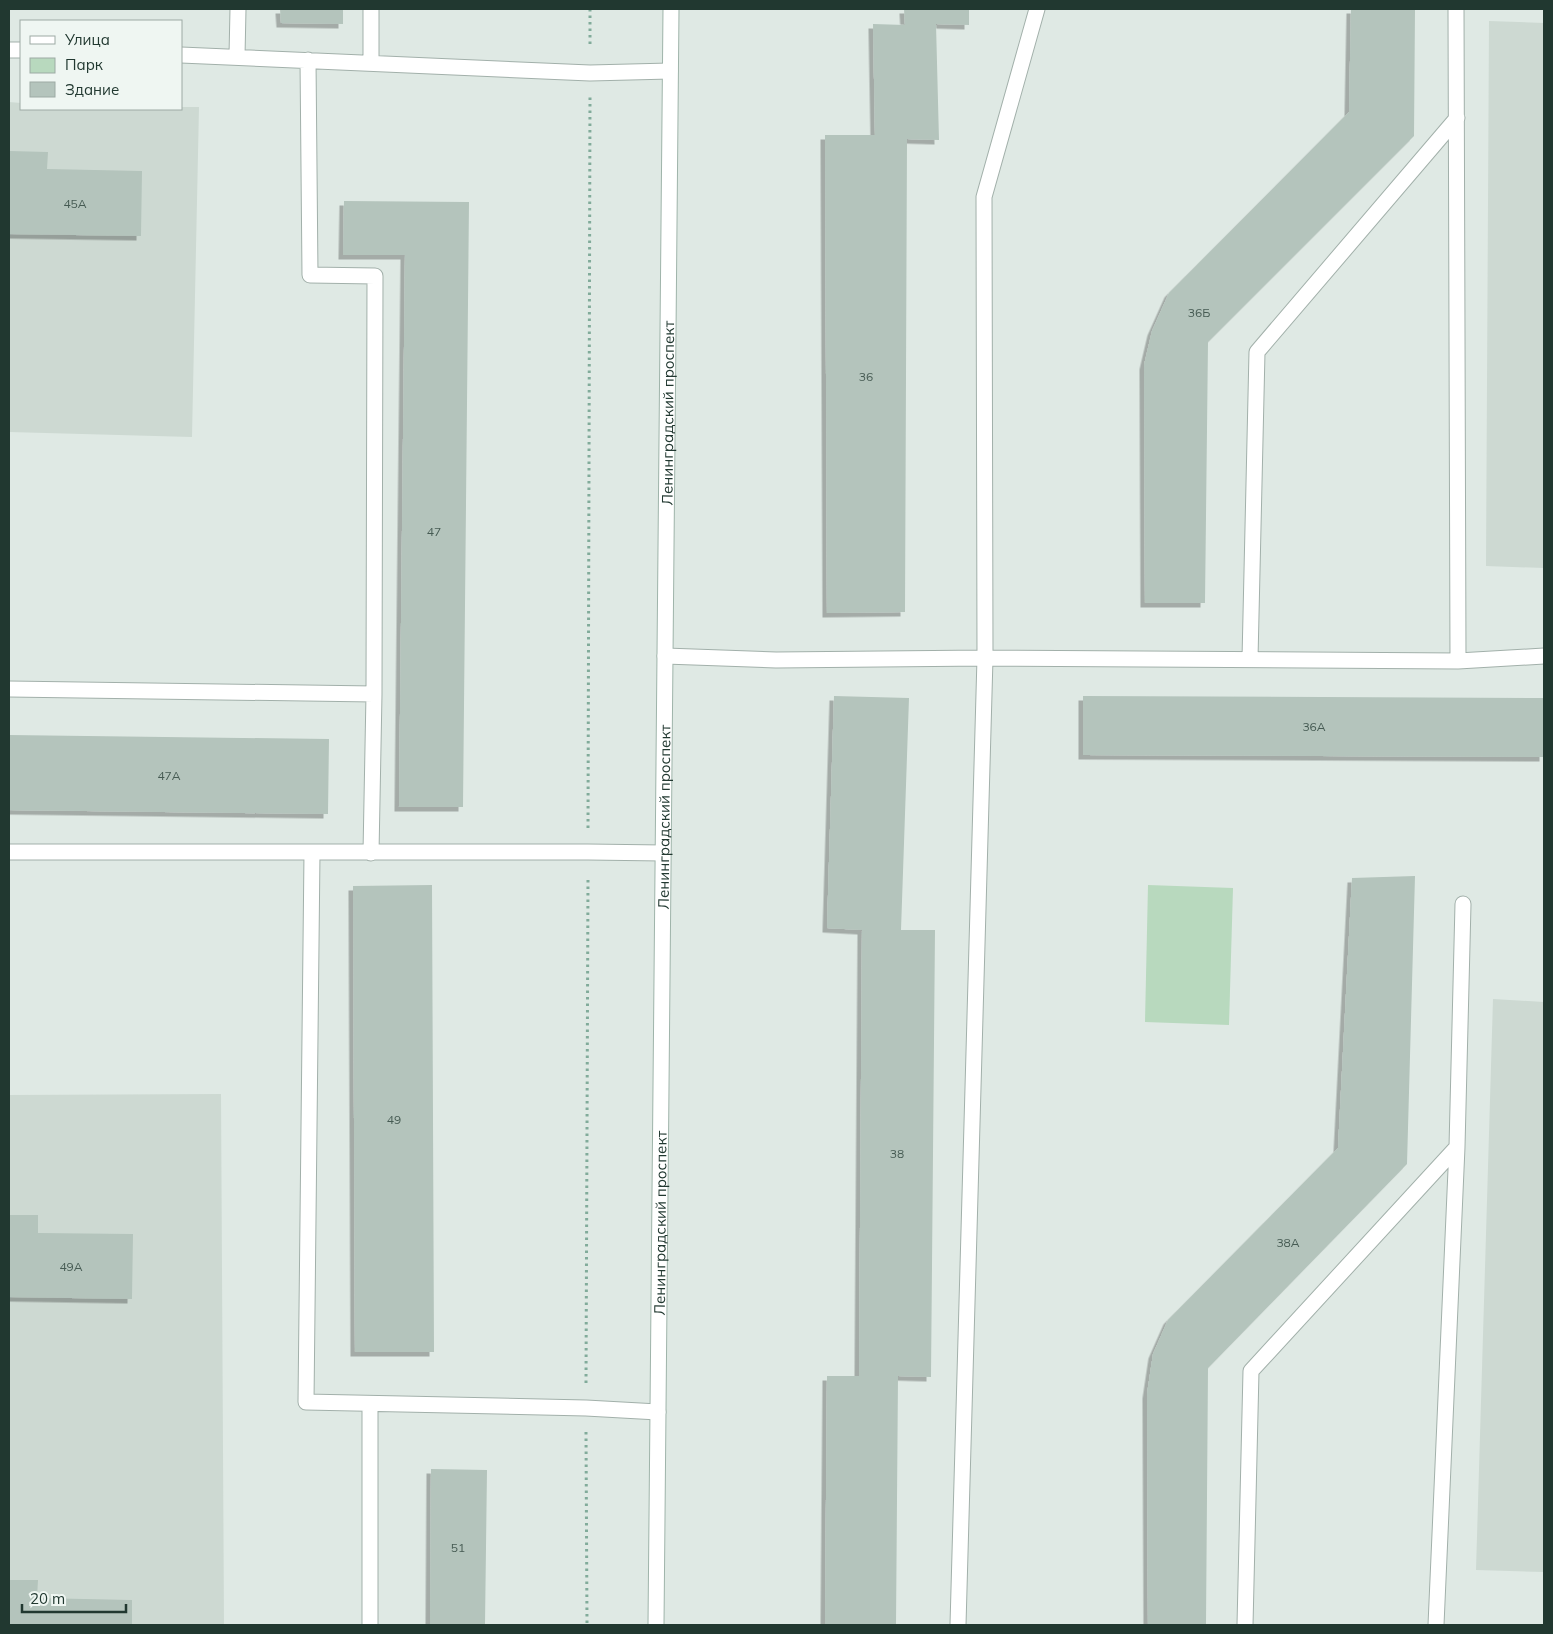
<svg xmlns="http://www.w3.org/2000/svg" width="1553" height="1634" font-family="Mulish,sans-serif">
	<style>
		.built { fill: #cdd9d2 }
		.green { fill: #b8d9be }
		.building { fill: #b4c4bc; filter: url(#shadow) }
		.lines { fill: none; stroke-linecap: round; stroke-linejoin: round }
		.lane-casing { stroke: #a2b0aa; stroke-width: 17 }
		.secondary-casing { stroke: #9fb4aa; stroke-width: 17 }
		.path { stroke: #81ab9a; stroke-width: 3; stroke-dasharray: 2.5 4; stroke-linecap: butt }
		.lane { stroke: #fff; stroke-width: 15 }
		.secondary { stroke: #fff; stroke-width: 15 }
		.labels { text-anchor: middle; dominant-baseline: central; stroke-width: 5; stroke-linejoin: round; paint-order: stroke }
		.number-label { font-size: 12px; fill: #465b53 }
		.street-label { font-size: 15px; fill: #213830; stroke: #eff6f2 }
	</style>
	<defs>
		<filter id="shadow"><feDropShadow dx="-4.5" dy="4.5" stdDeviation="0" flood-color="#0004"/></filter>
	</defs>
	<rect width="100%" height="100%" fill="#dfe9e4"/>
	<!-- built -->
	<path class="built" d="M1489,21L1544,23V568L1486,566Z
		M9,102L21,103V109H181V107H199L192,437L9,432Z
		M1493,999L1544,1002V1572L1476,1570Z
		M221,1094L224,1625H9V1095Z"/>
	<!-- green -->
	<path class="green" d="M1148,885L1233,888L1229,1025L1145,1022Z"/>
	<!-- building -->
	<path class="building" d="M280,9H343V24L281,23Z
		M904,9H969V25L936,24L939,140L907,139L905,612L827,613L825,135H875L873,24L905,25Z
		M1351,9H1415L1414,136L1208,342L1205,603H1145L1144,365L1152,331L1169,293L1349,112Z
		M9,151L48,152L47,169L142,171L141,236L9,234Z
		M344,201L469,202L463,807H399L405,255H343Z
		M834,696L909,698L901,930H935L931,1377L898,1376L896,1625H825L827,1376H859L862,930L827,928Z
		M1083,696L1544,698V757L1083,755Z
		M9,735L329,739L328,814L9,810Z
		M1415,876L1407,1164L1208,1368L1206,1625H1148L1147,1394L1153,1354L1168,1320L1338,1148L1352,878Z
		M432,885L434,1352H355L353,886Z
		M9,1215H38V1233L133,1234L132,1299L9,1297Z
		M431,1469L487,1470L485,1625H430Z
		M9,1580H38L37,1598L132,1600V1625H9Z"/>
	<g class="lines">
		<defs>
			<path id="lane" d="M371,9V62
				M1456,9L1458,661
				M9,50H21
				M181,55L590,73L670,71
				M237,56L238,9
				M308,60L310,275L375,276L374,694L371,853
				M665,656L776,660L985,658L1458,661L1544,656
				M1250,659L1257,352L1457,118
				M9,689L374,694
				M9,852H588L663,853
				M312,853L306,1402L586,1408L658,1412
				M370,1625V1404
				M958,1625L985,658L984,197L1037,9
				M1245,1625L1251,1371L1457,1147
				M1436,1625L1457,1147L1463,904"/>
			<g id="secondary">
				<path id="s1" d="M656,1625L671,9"/>
			</g>
		</defs>
		<!-- lane casing -->
		<use href="#lane" class="lane-casing"/>
		<!-- secondary casing -->
		<use href="#secondary" class="secondary-casing"/>
		<!-- path -->
		<path class="path" d="M590,9V48
			M588,828L590,97
			M586,1383L588,877
			M586,1432L587,1625"/>
		<!-- lane -->
		<use href="#lane" class="lane"/>
		<!-- secondary -->
		<use href="#secondary" class="secondary"/>
	</g>
	<g class="labels">
		<!-- number labels -->
		<g class="number-label">
			<text x="75" y="203">45А</text>
			<text x="1199" y="312">36Б</text>
			<text x="866" y="376">36</text>
			<text x="434" y="531">47</text>
			<text x="1314" y="726">36А</text>
			<text x="169" y="775">47А</text>
			<text x="394" y="1119">49</text>
			<text x="897" y="1153">38</text>
			<text x="1288" y="1242">38А</text>
			<text x="71" y="1266">49А</text>
			<text x="458" y="1547">51</text>
		</g>
		<!-- street labels -->
		<g class="street-label">
			<text stroke="none"><textPath href="#s1" startOffset="1212">Ленинградский проспект</textPath></text>
			<text stroke="none"><textPath href="#s1" startOffset="808">Ленинградский проспект</textPath></text>
			<text stroke="none"><textPath href="#s1" startOffset="402">Ленинградский проспект</textPath></text>
		</g>
	</g>
	<!-- border -->
	<rect width="1553" height="1634" fill="none" stroke="#213830" stroke-width="20"/>
	<!-- legend -->
	<rect x="20" y="20" width="162" height="90" fill="#eff6f2" stroke="#9daaa4"/>
	<rect x="30" y="36" width="25" height="8" fill="#ffffff" stroke="#9daaa4"/>
	<text x="65" y="45" font-size="15" fill="#213830">Улица</text>
	<rect x="30" y="58" width="25" height="15" fill="#b8d9be" stroke="#9daaa4"/>
	<text x="65" y="70" font-size="15" fill="#213830">Парк</text>
	<rect x="30" y="82" width="25" height="15" fill="#b4c4bc" stroke="#9daaa4"/>
	<text x="65" y="95" font-size="15" fill="#213830">Здание</text>
	<!-- scale -->
	<path d="M22 1604v8h104v-8" fill="none" stroke="#213830" stroke-width="2.5"/>
	<text x="30" y="1604" font-size="15" fill="#213830" stroke="#eff6f2" stroke-width="4" paint-order="stroke">20 m</text>
</svg>
